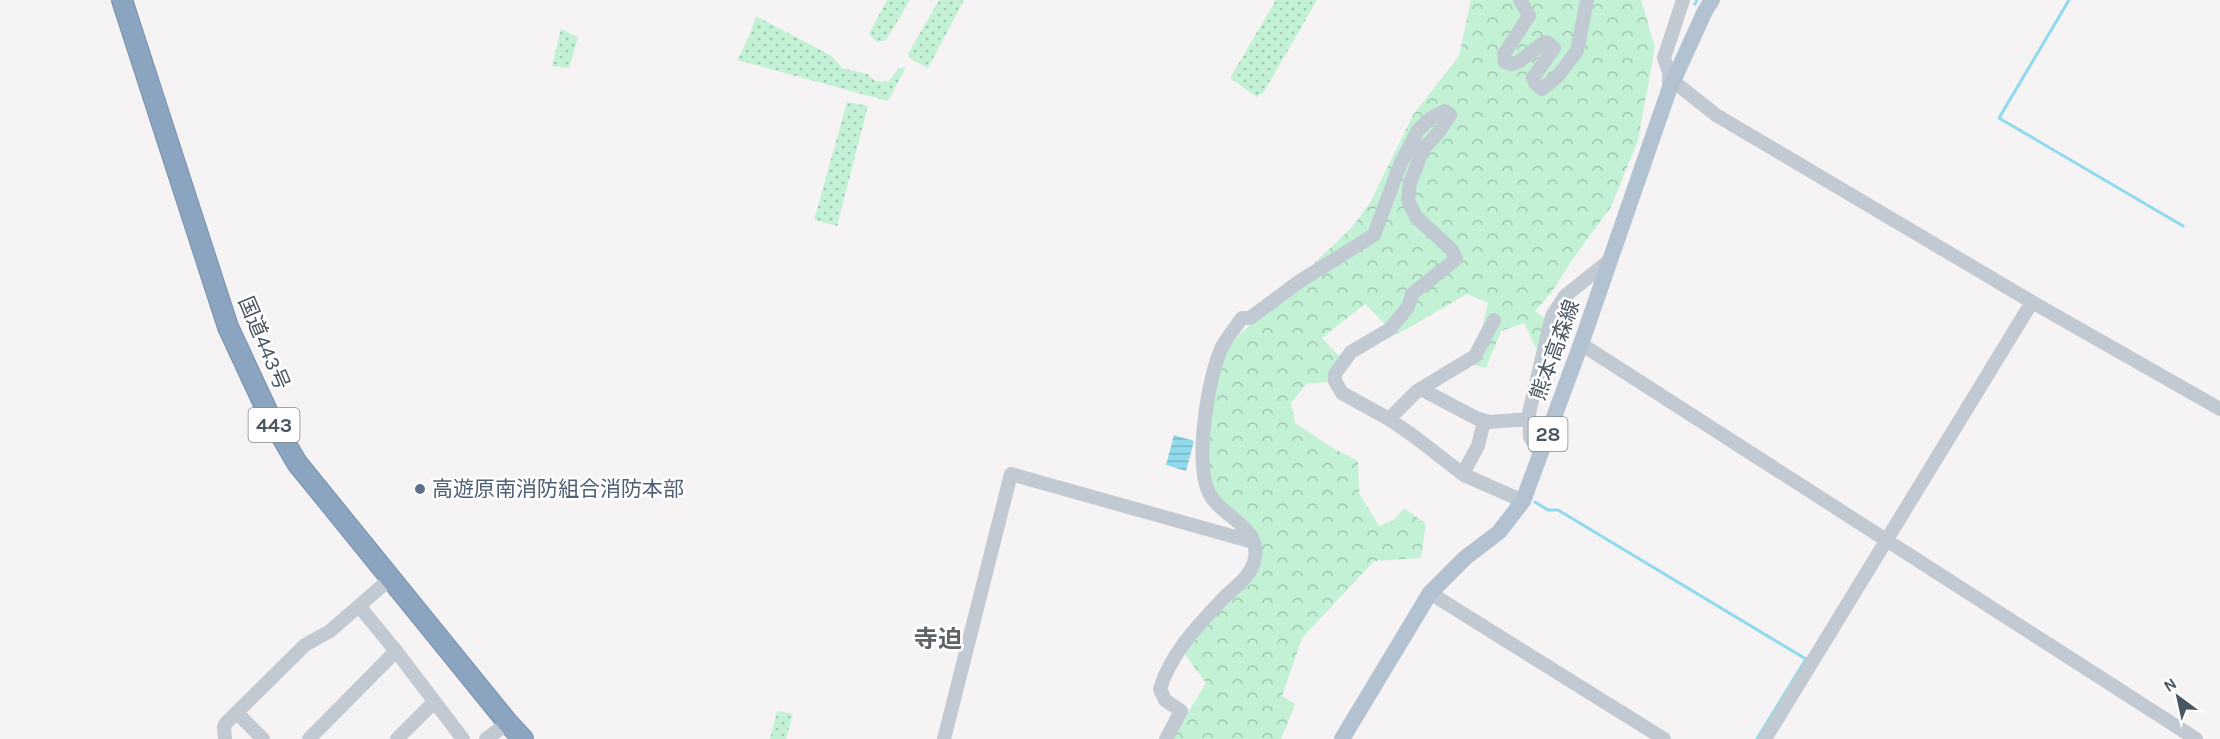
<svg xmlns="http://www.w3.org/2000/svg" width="2220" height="739" font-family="Karla,'Noto Sans JP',sans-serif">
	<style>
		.grass { fill: url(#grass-dots) }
		.forest { fill: url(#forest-crowns) }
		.water { fill: url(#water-rules) }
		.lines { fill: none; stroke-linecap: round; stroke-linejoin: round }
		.stream { stroke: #90daee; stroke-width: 3 }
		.highway-casing { stroke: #7690ad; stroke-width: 22 }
		.minor { stroke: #c1cad2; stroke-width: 14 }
		.major { stroke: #b3c2d1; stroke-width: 16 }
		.highway { stroke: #8ba5c1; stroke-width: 20 }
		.service-dot { fill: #5c6f8a; stroke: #fff; stroke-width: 2 }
		.labels { text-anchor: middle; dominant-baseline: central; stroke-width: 5; stroke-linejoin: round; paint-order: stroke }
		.shield { fill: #fff; stroke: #808990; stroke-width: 1.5 }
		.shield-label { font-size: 20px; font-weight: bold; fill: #4a5661 }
		.street-label { font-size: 21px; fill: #4a5661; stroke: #fff }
		.service-label { font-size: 21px; fill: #4e5e75; stroke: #fff; text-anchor: start }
		.quarter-label { font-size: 24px; font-weight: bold; fill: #5f6368; stroke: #fff }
	</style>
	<defs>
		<pattern id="grass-dots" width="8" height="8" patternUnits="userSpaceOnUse" patternTransform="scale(1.5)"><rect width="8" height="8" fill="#c3f1d5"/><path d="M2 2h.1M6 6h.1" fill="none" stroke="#a0c6b0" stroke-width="1.8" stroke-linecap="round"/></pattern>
		<pattern id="forest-crowns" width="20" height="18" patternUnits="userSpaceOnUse" patternTransform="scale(1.5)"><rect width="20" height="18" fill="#c3f1d5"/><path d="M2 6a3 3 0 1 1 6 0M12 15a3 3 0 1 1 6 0" fill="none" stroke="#a0c6b0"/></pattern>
		<pattern id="water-rules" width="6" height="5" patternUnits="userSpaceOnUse" patternTransform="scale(1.5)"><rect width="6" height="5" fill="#90daee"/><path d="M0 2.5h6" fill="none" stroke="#78b4c4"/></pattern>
	</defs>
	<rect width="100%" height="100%" fill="#f5f3f3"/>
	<!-- grass -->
	<path class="grass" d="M887,0H910L886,40L877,42L869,34Z
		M939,0H964L928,68L911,59L908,54Z
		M1276,0H1317L1263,93L1257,97L1230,78Z
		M756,16L832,56L842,68L867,74L875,81L888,82L899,68L906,67L888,101L737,60L749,37Z
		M561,29L578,37L569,68L552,66Z
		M847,102L868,106L837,226L814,220Z
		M777,711L793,714L786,739H770Z"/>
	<!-- forest -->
	<path class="forest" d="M1471,0H1641L1655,47L1638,140L1611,207L1574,257L1551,293L1535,311L1548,321L1538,352L1524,323L1501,331L1486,368L1473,365L1488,303L1467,294L1396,335L1365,304L1322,338L1340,357L1328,382L1306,384L1291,403L1295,423L1331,447L1358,461L1359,493L1379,526L1394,520L1404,508L1426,524L1421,558L1374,561L1302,638L1282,696L1295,704L1281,739H1172L1206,683L1184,653L1223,603L1262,562L1256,536L1223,503L1211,486L1206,456L1210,406L1224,350L1352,227L1370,203L1413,115L1459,56Z"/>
	<!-- water -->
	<path class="water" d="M1174,435L1194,441L1186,471L1166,465Z"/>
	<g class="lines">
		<!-- stream -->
		<path class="stream" d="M2069,0L1999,118L2183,226
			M1695,4L1697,0
			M1535,502L1548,510H1558L1806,659L1757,739"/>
		<defs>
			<path id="highway" d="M122,0L228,327L269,415L297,463L508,723L523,739"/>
		</defs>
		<!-- highway casing -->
		<use href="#highway" class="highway-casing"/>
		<!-- minor -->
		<path class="minor" d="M1520,0L1529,16L1504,54L1505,62L1512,64L1520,61L1543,43L1547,42L1554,48L1533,78L1535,83L1542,89L1557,77L1577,51L1587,0
			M1673,81L1716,115L2032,302L2220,409
			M1669,88V72L1664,58L1683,0
			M1581,344L2196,739
			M1421,389L1476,418L1489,422L1529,419
			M1389,419L1417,391L1475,356L1494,320
			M1540,454L1530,437L1529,413L1552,316L1565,296L1610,260
			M1463,473L1478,446L1484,421
			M1430,593L1664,739
			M359,606L396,651L463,739
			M237,713L263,739
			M225,739L224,727L226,723L305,645L330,631L390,579
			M309,739L396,651
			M397,739L434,702
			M486,739L508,723
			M944,739L1011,474L1253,542
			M1166,739L1181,711L1165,700L1160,689C1170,656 1195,628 1219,603C1231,589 1253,577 1255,557C1260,526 1220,516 1209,493C1194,461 1208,381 1221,349C1226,338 1235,328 1242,318H1250L1300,281L1374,235L1400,165L1418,130L1431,118L1445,111L1450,115L1439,132L1423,149L1410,183L1408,200L1416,217L1452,250L1456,259L1412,294L1408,307L1390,329L1351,352L1335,374V381L1342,393L1389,419L1415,437L1464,475L1523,501
			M1765,739L2032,302"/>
		<!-- major -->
		<path class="major" d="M1342,739L1430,593L1465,558L1499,532L1523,501L1581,344L1669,90L1705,11L1712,0"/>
		<!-- highway -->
		<use href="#highway" class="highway"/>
	</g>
	<!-- markers -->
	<circle class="service-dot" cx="420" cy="489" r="6"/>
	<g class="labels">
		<!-- shield labels -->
		<g class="shield">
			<rect x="248.5" y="408" width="51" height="34" rx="4.5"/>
			<rect x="1528.5" y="417" width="39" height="34" rx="4.5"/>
		</g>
		<g class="shield-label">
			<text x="274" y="425">443</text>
			<text x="1548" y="434">28</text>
		</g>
		<!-- street labels -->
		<g class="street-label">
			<text transform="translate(264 343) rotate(67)">国道443号</text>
			<text transform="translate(1555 350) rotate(-70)">熊本高森線</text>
		</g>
		<!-- service labels -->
		<g class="service-label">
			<text x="432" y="489">高遊原南消防組合消防本部</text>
		</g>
		<!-- quarter labels -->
		<g class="quarter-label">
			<text x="938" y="639">寺迫</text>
		</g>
	</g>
	<!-- north arrow -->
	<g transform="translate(2178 697) rotate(327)" stroke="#ffffff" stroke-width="4.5" paint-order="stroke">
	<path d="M0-4.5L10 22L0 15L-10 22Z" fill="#4a5661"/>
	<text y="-9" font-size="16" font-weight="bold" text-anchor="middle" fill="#4a5661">N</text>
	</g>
</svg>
